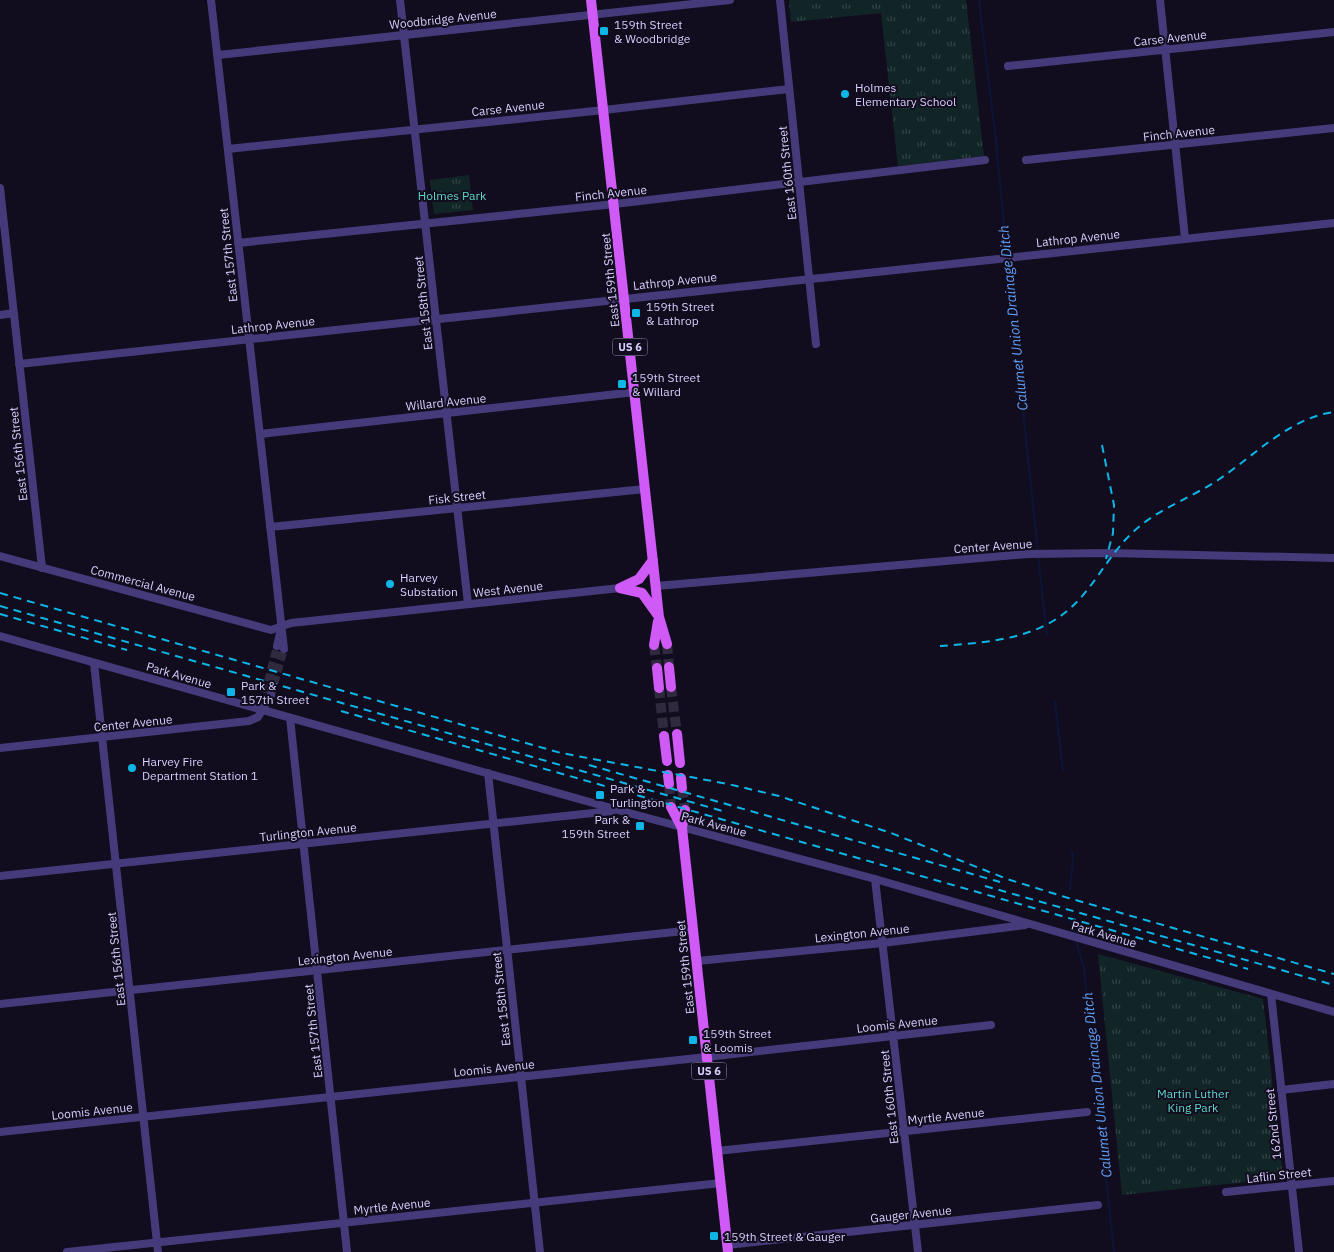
<svg xmlns="http://www.w3.org/2000/svg" width="1334" height="1252" font-family="'IBM Plex Sans',sans-serif">
	<style>
		.park { fill: url(#park-tufts) }
		.lines { fill: none; stroke-linecap: round; stroke-linejoin: round }
		.stream { stroke: #0b1638; stroke-width: 2 }
		.minor-tunnel { stroke: #302a3f; stroke-width: 8; stroke-dasharray: 8 4; stroke-linecap: butt }
		.major-tunnel { stroke: #302a3f; stroke-width: 10; stroke-dasharray: 10 5; stroke-linecap: butt }
		.minor { stroke: #453b7a; stroke-width: 8 }
		.major { stroke: #cf5af5; stroke-width: 10 }
		.rail { stroke: #0db6e7; stroke-width: 2; stroke-dasharray: 8 6; stroke-linecap: butt }
		.poi-dot { fill: #0db6e7; stroke: #120d1e; stroke-width: 2 }
		.labels { text-anchor: middle; dominant-baseline: central; stroke-width: 4; stroke-linejoin: round; paint-order: stroke }
		.shield { fill: #120d1e; stroke: #9d93b9; stroke-width: 1 }
		.shield-label { font-size: 11px; font-weight: bold; fill: #d8cdfc }
		.street-label { font-size: 12px; fill: #d8cdfc; stroke: #120d1e }
		.poi-label { font-size: 12px; fill: #d8cdfc; stroke: #120d1e; text-anchor: start }
		.park-label { font-size: 12px; fill: #5ed7c8; stroke: #120d1e }
		.water-label { font-size: 14px; font-style: italic; fill: #619ef6; stroke: #120d1e }
	</style>
	<defs>
		<pattern id="park-tufts" width="24" height="20" patternUnits="userSpaceOnUse" patternTransform="scale(1.25)"><rect width="24" height="20" fill="#112527"/><path d="M3 7l-1-3M5 7V3M7 7l1-3M15 17l-1-3M17 17v-4M19 17l1-3" fill="none" stroke="#334347"/></pattern>
	</defs>
	<rect width="100%" height="100%" fill="#120d1e"/>
	<!-- park -->
	<path class="park" d="M789,0H966L984,156L898,166L881,13L791,22Z
		M469,175L473,210L434,214L430,180Z
		M1098,954L1263,999L1283,1178L1122,1195Z"/>
	<g class="lines">
		<!-- stream -->
		<path class="stream" d="M979,0L996,142L1007,256
			M1007,260L1038,552
			M1038,556L1047,636
			M1055,702L1063,770
			M1070,889L1073,860L1072,851
			M1071,920L1075,935
			M1076,940L1084,969L1114,1252"/>
		<!-- minor-tunnel -->
		<path class="minor-tunnel" d="M265,693L277,646
			M271,695L284,649"/>
		<!-- major-tunnel -->
		<path class="major-tunnel" d="M667,644L669,667
			M654,645L657,668
			M671,687L677,734
			M659,688L664,736
			M669,784L671,807
			M682,788L685,810"/>
		<!-- minor -->
		<path class="minor" d="M211,0L284,649
			M400,0L468,604
			M780,0L816,344
			M1160,0L1185,238
			M218,55L730,0
			M1008,66L1334,32
			M228,149L604,110L789,89
			M1026,160L1334,128
			M0,188L42,568
			M238,243L615,204L985,160
			M0,315L14,313
			M19,364L1334,223
			M260,434L635,392
			M270,527L645,489
			M0,556L271,630L291,623L620,588
			M656,586L1028,554L1108,553L1334,558
			M0,636L618,810L875,879L1334,1012
			M277,646L281,629
			M94,663L158,1252
			M290,718L347,1252
			M0,748L249,721L258,717L271,695
			M488,773L540,1252
			M0,876L612,811
			M875,879L918,1252
			M697,961L883,943L1025,925
			M1271,994L1299,1252
			M0,1004L693,930
			M1281,1090L1334,1084
			M0,1132L707,1057L991,1025
			M717,1151L1087,1112
			M1226,1192L1334,1181
			M727,1245L1098,1205
			M67,1252L721,1183"/>
		<!-- major -->
		<path class="major" d="M591,0L659,617L667,644
			M620,588L642,593L657,614
			M620,588L639,579L653,560
			M654,645L658,621
			M669,667L671,687
			M657,668L659,688
			M677,734L680,763
			M664,736L667,761
			M668,775L669,784
			M681,778L682,788
			M671,807L682,828
			M685,810L682,828L728,1252"/>
		<!-- rail -->
		<path class="rail" d="M1102,445L1114,505L1113,533L1106,559
			M0,593L561,753L728,784L779,796L891,833L1007,879L1065,897L1334,974
			M0,606L726,812
			M0,614L127,650
			M940,646C977,643 1020,641 1053,621C1090,599 1102,562 1131,534C1155,510 1189,499 1218,480C1254,456 1289,418 1334,412
			M341,711L1248,969
			M589,765L1000,882
			M985,886L1334,985"/>
	</g>
	<!-- markers -->
	<g class="poi-dot">
		<rect x="599" y="26" width="10" height="10" rx="2.5"/>
		<circle cx="845" cy="94" r="5"/>
		<rect x="631" y="308" width="10" height="10" rx="2.5"/>
		<rect x="617" y="379" width="10" height="10" rx="2.5"/>
		<circle cx="390" cy="584" r="5"/>
		<rect x="226" y="687" width="10" height="10" rx="2.5"/>
		<circle cx="132" cy="768" r="5"/>
		<rect x="595" y="790" width="10" height="10" rx="2.5"/>
		<rect x="635" y="821" width="10" height="10" rx="2.5"/>
		<rect x="688" y="1035" width="10" height="10" rx="2.5"/>
		<rect x="709" y="1231" width="10" height="10" rx="2.5"/>
	</g>
	<g class="labels">
		<!-- shield labels -->
		<g class="shield">
			<rect x="612.5" y="338.5" width="35" height="17" rx="4"/>
			<rect x="691.5" y="1062.5" width="35" height="17" rx="4"/>
		</g>
		<g class="shield-label">
			<text x="630" y="347">US 6</text>
			<text x="709" y="1071">US 6</text>
		</g>
		<!-- street labels -->
		<g class="street-label">
			<text transform="translate(443 19) rotate(-6)">Woodbridge Avenue</text>
			<text transform="translate(1170 38) rotate(-6)">Carse Avenue</text>
			<text transform="translate(508 108) rotate(-6)">Carse Avenue</text>
			<text transform="translate(1179 133) rotate(-6)">Finch Avenue</text>
			<text transform="translate(787 173) rotate(-96)">East 160th Street</text>
			<text transform="translate(611 193) rotate(-6)">Finch Avenue</text>
			<text transform="translate(1078 238) rotate(-6)">Lathrop Avenue</text>
			<text transform="translate(228 255) rotate(-96)">East 157th Street</text>
			<text transform="translate(610 280) rotate(-96)">East 159th Street</text>
			<text transform="translate(675 281) rotate(-6)">Lathrop Avenue</text>
			<text transform="translate(423 303) rotate(-96)">East 158th Street</text>
			<text transform="translate(273 325) rotate(-6)">Lathrop Avenue</text>
			<text transform="translate(446 402) rotate(-6)">Willard Avenue</text>
			<text transform="translate(18 454) rotate(-96)">East 156th Street</text>
			<text transform="translate(457 497) rotate(-6)">Fisk Street</text>
			<text transform="translate(993 546) rotate(-4)">Center Avenue</text>
			<text transform="translate(143 583) rotate(15)">Commercial Avenue</text>
			<text transform="translate(508 589) rotate(-6)">West Avenue</text>
			<text transform="translate(179 675) rotate(16)">Park Avenue</text>
			<text transform="translate(133 723) rotate(-6)">Center Avenue</text>
			<text transform="translate(714 824) rotate(15)">Park Avenue</text>
			<text transform="translate(308 832) rotate(-6)">Turlington Avenue</text>
			<text transform="translate(862 933) rotate(-6)">Lexington Avenue</text>
			<text transform="translate(1104 934) rotate(16)">Park Avenue</text>
			<text transform="translate(345 956) rotate(-6)">Lexington Avenue</text>
			<text transform="translate(116 959) rotate(-96)">East 156th Street</text>
			<text transform="translate(685 967) rotate(-96)">East 159th Street</text>
			<text transform="translate(501 999) rotate(-96)">East 158th Street</text>
			<text transform="translate(897 1024) rotate(-6)">Loomis Avenue</text>
			<text transform="translate(313 1031) rotate(-96)">East 157th Street</text>
			<text transform="translate(494 1068) rotate(-6)">Loomis Avenue</text>
			<text transform="translate(889 1097) rotate(-96)">East 160th Street</text>
			<text transform="translate(92 1111) rotate(-6)">Loomis Avenue</text>
			<text transform="translate(946 1116) rotate(-6)">Myrtle Avenue</text>
			<text transform="translate(1273 1124) rotate(-96)">162nd Street</text>
			<text transform="translate(1279 1175) rotate(-6)">Laflin Street</text>
			<text transform="translate(392 1206) rotate(-6)">Myrtle Avenue</text>
			<text transform="translate(911 1214) rotate(-6)">Gauger Avenue</text>
		</g>
		<!-- poi labels -->
		<g class="poi-label">
			<text x="614" y="24">159th Street<tspan x="614" dy="14">&amp; Woodbridge</tspan></text>
			<text x="855" y="87">Holmes<tspan x="855" dy="14">Elementary School</tspan></text>
			<text x="646" y="306">159th Street<tspan x="646" dy="14">&amp; Lathrop</tspan></text>
			<text x="632" y="377">159th Street<tspan x="632" dy="14">&amp; Willard</tspan></text>
			<text x="400" y="577">Harvey<tspan x="400" dy="14">Substation</tspan></text>
			<text x="241" y="685">Park &amp;<tspan x="241" dy="14">157th Street</tspan></text>
			<text x="142" y="761">Harvey Fire<tspan x="142" dy="14">Department Station 1</tspan></text>
			<text x="610" y="788">Park &amp;<tspan x="610" dy="14">Turlington</tspan></text>
			<text x="630" y="819" text-anchor="end">Park &amp;<tspan x="630" dy="14">159th Street</tspan></text>
			<text x="703" y="1033">159th Street<tspan x="703" dy="14">&amp; Loomis</tspan></text>
			<text x="724" y="1236">159th Street &amp; Gauger</text>
		</g>
		<!-- park labels -->
		<g class="park-label">
			<text x="452" y="195">Holmes Park</text>
			<text x="1193" y="1093">Martin Luther<tspan x="1193" dy="14">King Park</tspan></text>
		</g>
		<!-- water labels -->
		<g class="water-label">
			<text transform="translate(1013 318) rotate(-96)">Calumet Union Drainage Ditch</text>
			<text transform="translate(1097 1085) rotate(-96)">Calumet Union Drainage Ditch</text>
		</g>
	</g>
</svg>
